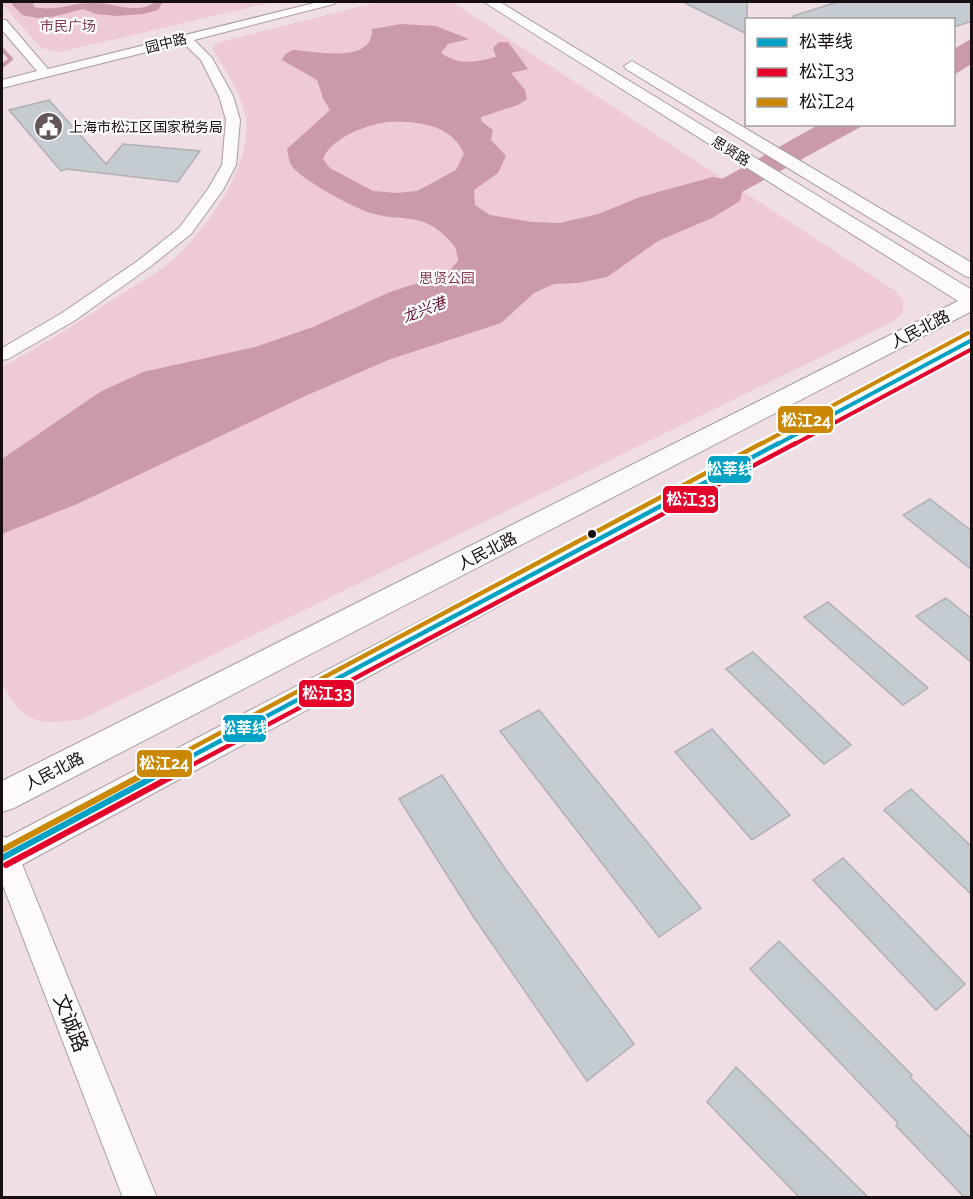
<svg xmlns="http://www.w3.org/2000/svg" width="973" height="1199" font-family="Raleway,'Noto Sans SC',sans-serif">
	<style>
		.green { fill: #edcad4 }
		.water { fill: #ca9aa8; fill-rule: evenodd }
		.lines { fill: none; stroke-linecap: round; stroke-linejoin: round }
		.stream { stroke: #ca9aa8; stroke-width: 4 }
		.building { fill: #c5ccd1; stroke: #b1afb3; stroke-width: 1.5 }
		.minor-casing { stroke: #a99da0; stroke-width: 2 }
		.major-casing { stroke: #a99da0; stroke-width: 2 }
		.minor { fill: #fdfafb; fill-rule: evenodd }
		.major { fill: #fdfafb; fill-rule: evenodd }
		.bus-1-far2-casing { stroke: #fff; stroke-width: 8 }
		.bus-1-far1-casing { stroke: #fff; stroke-width: 9 }
		.bus-1-casing { stroke: #fff; stroke-width: 10 }
		.bus-2-far2-casing { stroke: #fff; stroke-width: 8 }
		.bus-2-far1-casing { stroke: #fff; stroke-width: 9 }
		.bus-2-casing { stroke: #fff; stroke-width: 10 }
		.bus-3-far2-casing { stroke: #fff; stroke-width: 8 }
		.bus-3-far1-casing { stroke: #fff; stroke-width: 9 }
		.bus-3-casing { stroke: #fff; stroke-width: 10 }
		.bus-1-far2 { stroke: #01a1c5; stroke-width: 4 }
		.bus-1-far1 { stroke: #01a1c5; stroke-width: 4.5 }
		.bus-1 { stroke: #01a1c5; stroke-width: 6 }
		.bus-2-far2 { stroke: #e4002b; stroke-width: 4 }
		.bus-2-far1 { stroke: #e4002b; stroke-width: 4.5 }
		.bus-2 { stroke: #e4002b; stroke-width: 6 }
		.bus-3-far2 { stroke: #ca8803; stroke-width: 4 }
		.bus-3-far1 { stroke: #ca8803; stroke-width: 4.5 }
		.bus-3 { stroke: #ca8803; stroke-width: 6 }
		.bus-dot { fill: #170e11; stroke: #fff; stroke-width: 2 }
		.labels { text-anchor: middle; dominant-baseline: central; stroke-width: 4.5; stroke-linejoin: round; paint-order: stroke }
		.far-park-label { font-size: 14px; fill: #853853; stroke: #fff }
		.far-street-label { font-size: 14px; fill: #170e11; stroke: #fff }
		.far-poi-label { font-size: 14px; fill: #170e11; stroke: #fff; text-anchor: start }
		.far-water-label { font-size: 15px; font-style: italic; fill: #5d1331; stroke: #fff }
		.street-label { font-size: 16px; fill: #170e11; stroke: #fff }
		.near-street-label { font-size: 20px; fill: #170e11; stroke: #fff }
		.line-badge { stroke: #fff; stroke-width: 2 }
		.badge-label { font-size: 16px; text-anchor: middle; font-weight: bold; fill: #fff }
	</style>
	<rect width="100%" height="100%" fill="#efdee3"/>
	<!-- green -->
	<path class="green" d="M2,2H273L60,52L41,48L2,4Z
		M377,2H452L894,290L904,301L902,314L892,322L82,719C40,726 21,723 2,683V367C44,345 83,319 123,293C139,283 158,273 173,260C206,230 253,165 246,118C241,91 225,71 212,48L217,43Z"/>
	<!-- water -->
	<path class="water" d="M10,2L33,3L34,7C58,12 72,2 95,3C109,3 123,9 137,8C148,8 153,1 163,2L158,10L143,14L117,16L96,14L83,9L52,17L37,18L22,15Z
		M401,24L436,26L469,39L448,44L441,53C459,66 476,62 496,57L493,48L499,42H508L528,69L511,73L525,90L527,99L518,105L481,117V121L493,130L491,140L506,156L498,173L474,190L475,205L490,215L532,222L560,223L598,214L640,197L713,177L722,179L818,125H864L742,192L740,201L712,218L658,241L607,277L578,283L554,284L534,293L501,323L388,360L303,397L77,504L2,534V459L100,392L143,372L255,347L313,327L390,292L446,274L458,261C456,245 455,246 444,235C420,212 399,222 371,213C356,209 300,179 292,166C289,162 288,154 287,149L330,110L323,98L317,80L282,60L285,54L293,50C314,51 373,65 372,29ZM387,122C415,121 451,123 464,154L456,170L417,191L397,193L373,191L330,168L323,159C331,138 366,125 387,122Z
		M971,39V64L954,75V49Z"/>
	<g class="lines">
		<!-- stream -->
		<path class="stream" d="M2,49L11,59L2,66"/>
	</g>
	<!-- building -->
	<path class="building" d="M683,2H747V34Z
		M837,2H972V21L954,27V20H794L793,16Z
		M49,100L106,164L123,144L200,151L178,182L67,169L61,171L9,110Z
		M930,499L972,531V570L903,515Z
		M946,598L972,619V663L916,616Z
		M828,602L928,688L903,705L804,617Z
		M753,652L851,745L824,764L726,669Z
		M539,710L701,908L659,937L500,731Z
		M712,729L790,815L752,840L675,752Z
		M442,775L504,867L634,1044L587,1081L475,919L399,799Z
		M911,789L972,847V895L884,810Z
		M843,858L965,984L936,1010L813,880Z
		M779,941L912,1075L910,1077L972,1139V1197H964L896,1126L898,1123L750,969Z
		M736,1067L868,1197H799L707,1102Z"/>
	<g class="lines">
		<defs>
			<path id="minor" d="M318,2H336L334,4L194,40L212,58L233,96L240,120L236,165L223,190L191,234L151,266L74,321L8,359L2,360V348L62,313L139,260L179,228L208,189L222,165L226,120L219,96L201,60L183,43L2,88V80L37,71L2,30V20H6L48,69Z
				M2,836L12,840L16,849L157,1198H123L2,883Z"/>
			<path id="major" d="M484,2H500L972,290V311L14,808L2,812V781L958,301Z
				M632,61L972,263V278L965,276L626,69L624,66Z
				M972,333V349L14,869L2,874V840Z"/>
		</defs>
		<!-- minor casing -->
		<use href="#minor" class="minor-casing"/>
		<!-- major casing -->
		<use href="#major" class="major-casing"/>
		<!-- minor -->
		<use href="#minor" class="minor"/>
		<!-- major -->
		<use href="#major" class="major"/>
		<defs>
			<path id="bus-1-far2" d="M776,445L972,340"/>
			<path id="bus-1-far1" d="M162,772L779,443"/>
			<path id="bus-1" d="M2,858L165,771"/>
			<path id="bus-2-far2" d="M793,445L972,349"/>
			<path id="bus-2-far1" d="M179,772L796,443"/>
			<path id="bus-2" d="M6,865L182,771"/>
			<path id="bus-3-far2" d="M759,445L968,333"/>
			<path id="bus-3-far1" d="M147,772L762,443"/>
			<path id="bus-3" d="M2,850L150,771"/>
		</defs>
		<!-- bus-1-far2 casing -->
		<use href="#bus-1-far2" class="bus-1-far2-casing"/>
		<!-- bus-1-far1 casing -->
		<use href="#bus-1-far1" class="bus-1-far1-casing"/>
		<!-- bus-1 casing -->
		<use href="#bus-1" class="bus-1-casing"/>
		<!-- bus-2-far2 casing -->
		<use href="#bus-2-far2" class="bus-2-far2-casing"/>
		<!-- bus-2-far1 casing -->
		<use href="#bus-2-far1" class="bus-2-far1-casing"/>
		<!-- bus-2 casing -->
		<use href="#bus-2" class="bus-2-casing"/>
		<!-- bus-3-far2 casing -->
		<use href="#bus-3-far2" class="bus-3-far2-casing"/>
		<!-- bus-3-far1 casing -->
		<use href="#bus-3-far1" class="bus-3-far1-casing"/>
		<!-- bus-3 casing -->
		<use href="#bus-3" class="bus-3-casing"/>
		<!-- bus-1-far2 -->
		<use href="#bus-1-far2" class="bus-1-far2"/>
		<!-- bus-1-far1 -->
		<use href="#bus-1-far1" class="bus-1-far1"/>
		<!-- bus-1 -->
		<use href="#bus-1" class="bus-1"/>
		<!-- bus-2-far2 -->
		<use href="#bus-2-far2" class="bus-2-far2"/>
		<!-- bus-2-far1 -->
		<use href="#bus-2-far1" class="bus-2-far1"/>
		<!-- bus-2 -->
		<use href="#bus-2" class="bus-2"/>
		<!-- bus-3-far2 -->
		<use href="#bus-3-far2" class="bus-3-far2"/>
		<!-- bus-3-far1 -->
		<use href="#bus-3-far1" class="bus-3-far1"/>
		<!-- bus-3 -->
		<use href="#bus-3" class="bus-3"/>
	</g>
	<!-- icons -->
	<defs>
		<symbol id="civic-disc" viewBox="-11 -11 22 22"><circle r="9.5" fill="#63575a" stroke="#fff"/><path d="M-.6-6.5H3V-4.5H.6V-3L4-1V1h2V6H-6V1h2V-1L-.6-3ZM-1.2 2.5V6h2.4V2.5Z" fill="#fff"/></symbol>
	</defs>
	<g fill-rule="evenodd">
		<use href="#civic-disc" x="32" y="110" width="33" height="33"/>
	</g>
	<!-- markers -->
	<circle class="bus-dot" cx="592" cy="534" r="5"/>
	<g class="labels">
		<!-- far-park labels -->
		<g class="far-park-label">
			<text x="68" y="26">市民广场</text>
			<text x="447" y="278">思贤公园</text>
		</g>
		<!-- far-street labels -->
		<g class="far-street-label">
			<text transform="translate(166 43) rotate(-14)">园中路</text>
			<text transform="translate(731 151) rotate(32)">思贤路</text>
		</g>
		<!-- far-poi labels -->
		<g class="far-poi-label">
			<text x="69" y="127">上海市松江区国家税务局</text>
		</g>
		<!-- far-water labels -->
		<g class="far-water-label">
			<text transform="translate(424 310) rotate(-21)">龙兴港</text>
		</g>
		<!-- street labels -->
		<g class="street-label">
			<text transform="translate(920 329) rotate(-27)">人民北路</text>
			<text transform="translate(487 551) rotate(-27)">人民北路</text>
			<text transform="translate(54 771) rotate(-27)">人民北路</text>
		</g>
		<!-- near-street labels -->
		<g class="near-street-label">
			<text transform="translate(71 1023) rotate(68)">文诚路</text>
		</g>
	</g>
	<g class="line-badge">
		<rect x="777" y="405" width="57" height="29" rx="6" fill="#ca8803"/>
		<rect x="707" y="455" width="45" height="29" rx="6" fill="#01a1c5"/>
		<rect x="662" y="485" width="57" height="29" rx="6" fill="#e4002b"/>
		<rect x="298" y="679" width="57" height="29" rx="6" fill="#e4002b"/>
		<rect x="222" y="714" width="45" height="29" rx="6" fill="#01a1c5"/>
		<rect x="136" y="749" width="57" height="29" rx="6" fill="#ca8803"/>
	</g>
	<g class="badge-label">
		<text x="806" y="426">松江24</text>
		<text x="730" y="475">松莘线</text>
		<text x="691" y="505">松江33</text>
		<text x="327" y="699">松江33</text>
		<text x="244" y="734">松莘线</text>
		<text x="164" y="769">松江24</text>
	</g>
	<!-- border -->
	<rect width="973" height="1199" fill="none" stroke="#170e11" stroke-width="6"/>
	<!-- legend -->
	<rect x="745" y="18" width="210" height="108" fill="#ffffff" stroke="#a29fa0" stroke-width="1.5"/>
	<rect x="757" y="38" width="30" height="9" fill="#01a1c5" stroke="#a29fa0" stroke-width="1.5"/>
	<text x="799" y="48" font-size="18" fill="#170e11">松莘线</text>
	<rect x="757" y="68" width="30" height="9" fill="#e4002b" stroke="#a29fa0" stroke-width="1.5"/>
	<text x="799" y="78" font-size="18" fill="#170e11">松江33</text>
	<rect x="757" y="98" width="30" height="9" fill="#ca8803" stroke="#a29fa0" stroke-width="1.5"/>
	<text x="799" y="108" font-size="18" fill="#170e11">松江24</text>
</svg>
